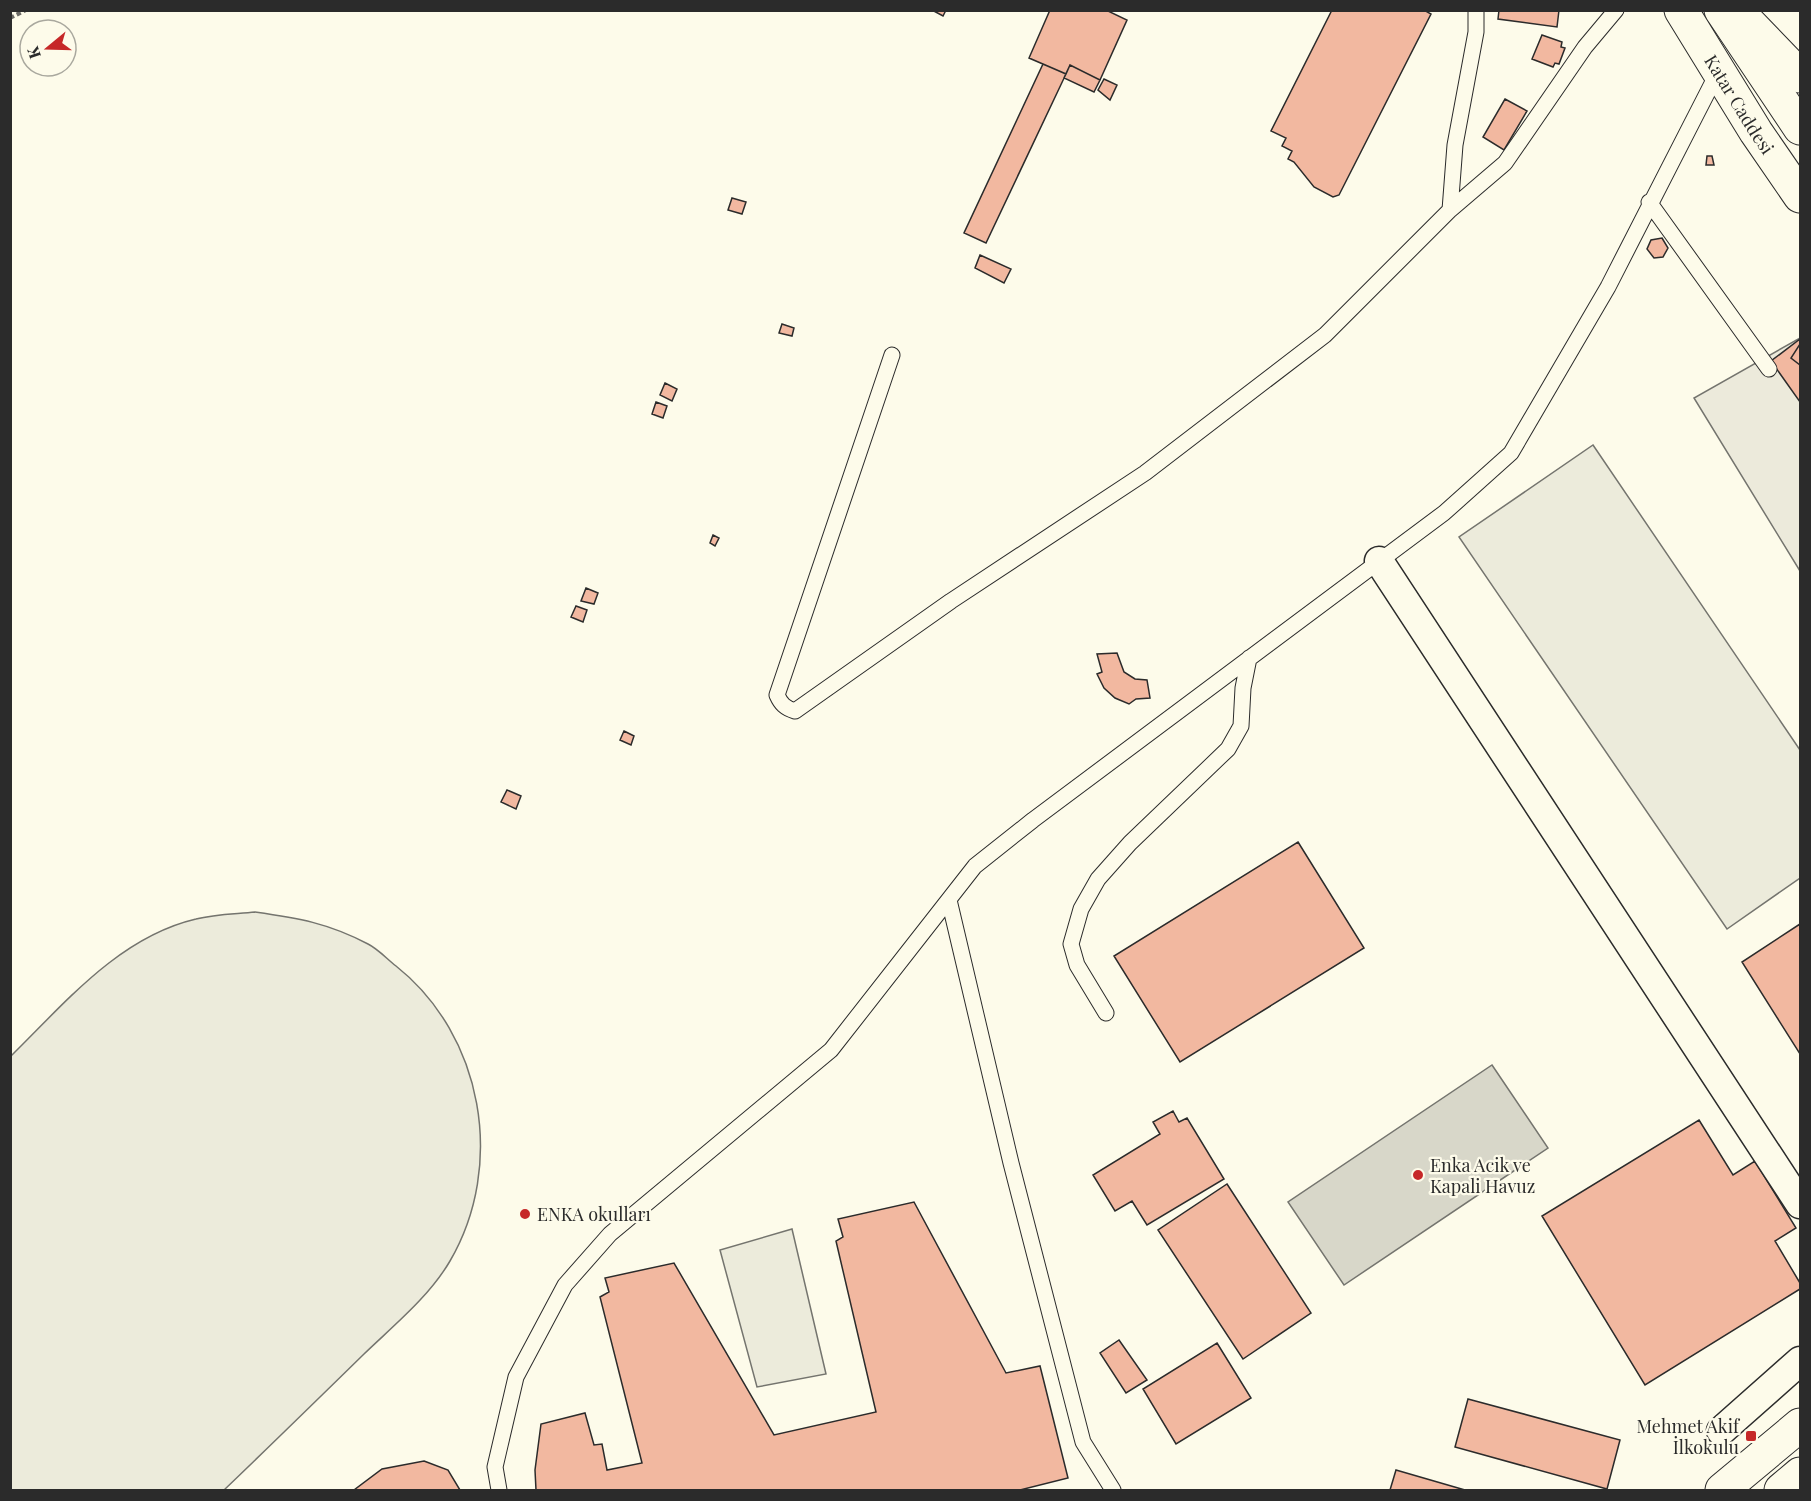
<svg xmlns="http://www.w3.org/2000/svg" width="1811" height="1501" font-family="'Playfair Display',serif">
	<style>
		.green { fill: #ecebdb; stroke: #74746e; stroke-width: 1.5 }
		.parking { fill: #eceadb; stroke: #74746e; stroke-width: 1.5 }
		.water { fill: #d8d7c9; stroke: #74746e; stroke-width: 1.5 }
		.building { fill: #f2b8a0; stroke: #2b2b2b; stroke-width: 1.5 }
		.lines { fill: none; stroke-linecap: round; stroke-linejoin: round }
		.service-casing { stroke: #2b2b2b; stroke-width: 17 }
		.minor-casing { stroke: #2b2b2b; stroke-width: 31 }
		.primary-casing { stroke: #2b2b2b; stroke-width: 35 }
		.path { stroke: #6a6964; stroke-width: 4; stroke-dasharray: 4.5 3; stroke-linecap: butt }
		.service { stroke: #fdfbea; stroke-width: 15 }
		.minor { stroke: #fdfbea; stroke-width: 28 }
		.primary { stroke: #fdfbea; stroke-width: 33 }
		.poi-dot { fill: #c62828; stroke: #fdfbea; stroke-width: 2 }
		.labels { text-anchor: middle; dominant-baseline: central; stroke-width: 4.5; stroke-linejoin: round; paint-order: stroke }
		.street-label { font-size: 18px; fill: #2b2b2b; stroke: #fdfbea }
		.poi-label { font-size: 18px; fill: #2b2b2b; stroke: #fdfbea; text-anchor: start }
	</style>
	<rect width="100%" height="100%" fill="#fdfbea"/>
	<!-- green -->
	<path class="green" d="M1593,445L1800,750V878L1727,929L1459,537Z
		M255,912C298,918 328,923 368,944C378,949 387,959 396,966C483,1035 506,1165 450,1261C429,1297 393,1326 364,1354C317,1400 271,1445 224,1490H11V1056C65,1003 119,937 196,919C215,914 236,914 255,912Z
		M792,1229L826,1374L757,1387L720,1250Z"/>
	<!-- parking -->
	<path class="parking" d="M1800,338V571L1694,398Z"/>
	<!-- water -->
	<path class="water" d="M1492,1065L1548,1148L1344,1285L1288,1202Z"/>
	<!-- building -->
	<path class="building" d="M932,10H946L943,16Z
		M1050,10H1106L1127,20L1100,80L1070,65L1066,74L1029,58Z
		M1332,10H1424L1431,14L1339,195L1333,197L1314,187L1294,162L1288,159L1292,151L1282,146L1286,138L1271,131Z
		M1499,10H1559L1557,27L1498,19Z
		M1542,35L1562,42L1561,47L1565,48L1559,64L1555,63L1553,67L1532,59Z
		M1043,64L1066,74L986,243L964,233Z
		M1070,65L1100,80L1094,92L1064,78Z
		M1104,79L1117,85L1110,100L1098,90Z
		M1505,99L1527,111L1504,150L1483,137Z
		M1707,156H1712L1714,165H1706Z
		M732,198L746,202L742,214L728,210Z
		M1662,238L1668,248L1663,257L1654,258L1647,249L1651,240Z
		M980,255L1011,269L1004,283L975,268Z
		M782,324L794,328L792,336L779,333Z
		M1800,339V402L1771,361Z
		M1800,344V365L1791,358Z
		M665,383L677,389L672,401L660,395Z
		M656,402L667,406L663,418L652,414Z
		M713,535L719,538L715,546L710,543Z
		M586,588L598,593L594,604L581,601Z
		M576,606L587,610L583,622L571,617Z
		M1117,653L1124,672L1135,679L1147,680L1150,698L1136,699L1129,704L1115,698L1104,688L1097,674L1102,672L1097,654Z
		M624,731L634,736L631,745L620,740Z
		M507,790L521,796L516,809L501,802Z
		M1298,842L1364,948L1180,1062L1114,956Z
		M1800,924V1054L1742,962Z
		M1173,1111L1179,1122L1187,1118L1224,1179L1147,1225L1132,1201L1115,1211L1093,1175L1160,1134L1153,1122Z
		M1699,1120L1733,1175L1755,1161L1796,1228L1775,1241L1800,1283V1289L1645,1385L1542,1216Z
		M1227,1184L1311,1313L1243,1359L1158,1230Z
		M914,1202L1006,1373L1040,1366L1068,1478L1020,1490H536L535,1470L541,1424L585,1413L594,1445L602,1444L607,1470L642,1463L600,1297L609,1292L605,1278L674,1263L774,1435L876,1412L836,1241L843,1237L838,1219Z
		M1119,1340L1147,1380L1126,1393L1100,1353Z
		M1217,1343L1251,1398L1176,1444L1143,1389Z
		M1468,1399L1620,1440L1607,1489L1455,1447Z
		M424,1461L448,1470L460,1490H354L382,1469Z
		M1396,1470L1465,1490H1390Z"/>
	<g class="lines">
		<defs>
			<path id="service" d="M1649,202L1769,369
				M1450,210L1455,145L1476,32V10
				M892,355L777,695C781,704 785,708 795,711L951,601L1145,473L1325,335L1450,210L1505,163L1585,47L1616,10
				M949,900L1011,1163L1083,1442L1113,1490
				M1106,1013L1077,965L1071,944L1081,909L1098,879L1130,843L1228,749L1241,726L1243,688L1249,658
				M499,1490L495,1467L516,1377L565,1285L610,1234L831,1050L975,866L1033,820L1444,513L1511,453L1608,287L1719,70"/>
			<path id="minor" d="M1379,561L1800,1204
				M1721,1431L1800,1361"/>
			<g id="primary">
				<path id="s1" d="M1681,10L1756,132L1800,196"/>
				<path d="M1721,10L1800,128"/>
				<path d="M1743,17L1800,76"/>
				<path d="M1722,1490L1800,1425"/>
				<path d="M1781,1490L1800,1474"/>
			</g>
		</defs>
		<!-- service casing -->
		<use href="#service" class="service-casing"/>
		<!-- minor casing -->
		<use href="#minor" class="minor-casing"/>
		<!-- primary casing -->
		<use href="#primary" class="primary-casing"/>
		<!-- path -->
		<path class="path" d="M10,18L26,10"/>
		<!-- service -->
		<use href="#service" class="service"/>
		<!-- minor -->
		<use href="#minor" class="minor"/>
		<!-- primary -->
		<use href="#primary" class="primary"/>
	</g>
	<!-- markers -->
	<g class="poi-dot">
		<circle cx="1418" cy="1175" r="6"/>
		<circle cx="525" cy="1214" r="6"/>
		<rect x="1745" y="1430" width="12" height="12" rx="3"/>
	</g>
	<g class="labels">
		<!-- street labels -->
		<g class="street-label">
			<text stroke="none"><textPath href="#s1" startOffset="111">Katar Caddesi</textPath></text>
		</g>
		<!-- poi labels -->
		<g class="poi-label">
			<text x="1430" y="1165">Enka Acik ve<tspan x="1430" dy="21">Kapali Havuz</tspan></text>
			<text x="537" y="1214">ENKA okulları</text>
			<text x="1739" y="1426" text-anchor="end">Mehmet Akif<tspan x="1739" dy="21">İlkokulu</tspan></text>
		</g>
	</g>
	<!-- border -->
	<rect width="1811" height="1501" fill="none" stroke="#2b2b2b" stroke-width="24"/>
	<!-- north arrow -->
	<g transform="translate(48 48) rotate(251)"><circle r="28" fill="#fdfbea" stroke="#a9a89e" stroke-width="1.5"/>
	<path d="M0-4.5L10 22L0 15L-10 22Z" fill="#c62828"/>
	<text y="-9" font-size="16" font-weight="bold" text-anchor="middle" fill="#2b2b2b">K</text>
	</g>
</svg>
